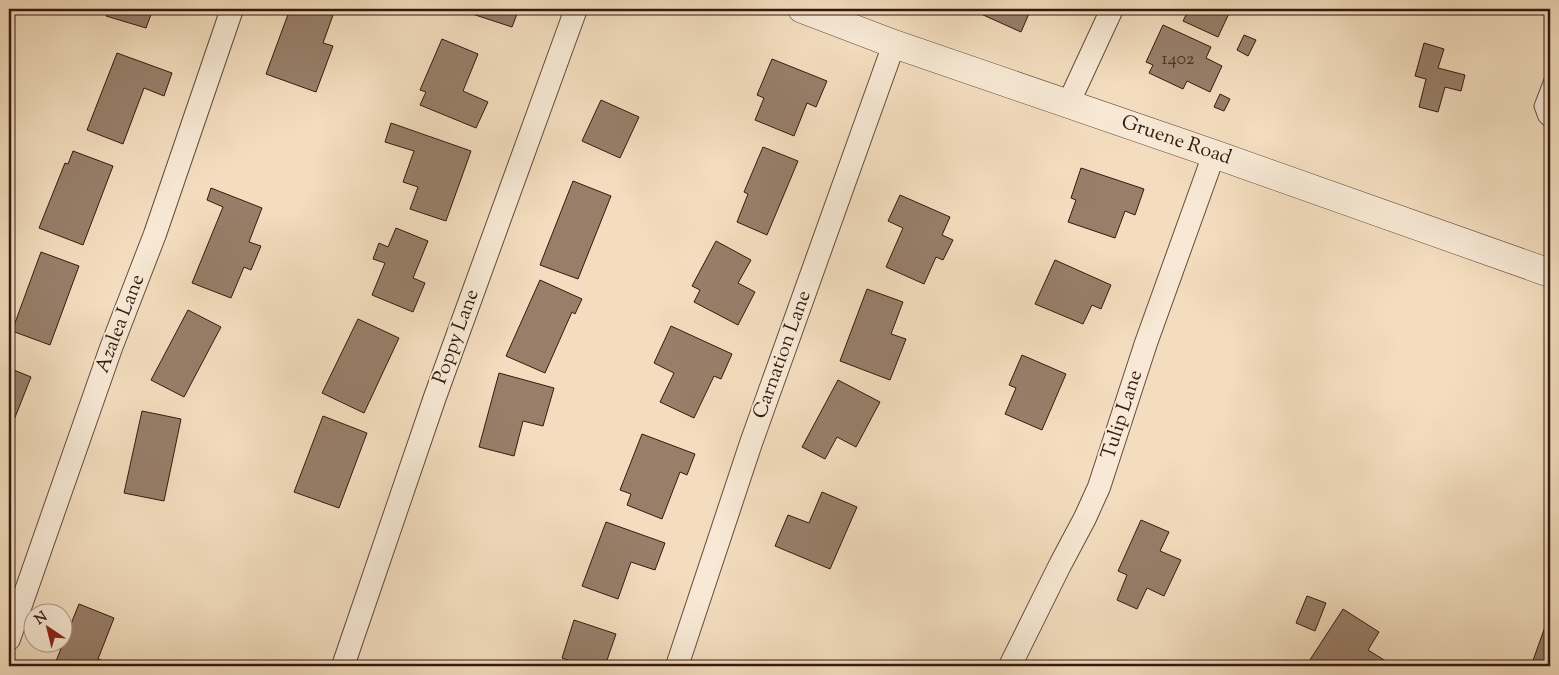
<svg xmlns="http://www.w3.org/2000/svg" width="1559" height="675" font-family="'Sorts Mill Goudy',serif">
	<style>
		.building { fill: #987f6a; stroke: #35190e }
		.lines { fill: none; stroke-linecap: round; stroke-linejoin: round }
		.service-casing { stroke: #644a3a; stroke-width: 13 }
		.minor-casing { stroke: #644a3a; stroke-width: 24 }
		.tertiary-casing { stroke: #644a3a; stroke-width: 29 }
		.service { stroke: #f7e9d5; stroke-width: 11 }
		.minor { stroke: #f7e9d5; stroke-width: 22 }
		.tertiary { stroke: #f7e9d5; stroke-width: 28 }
		.labels { text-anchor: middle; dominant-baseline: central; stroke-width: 4; stroke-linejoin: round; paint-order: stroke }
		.number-label { font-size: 18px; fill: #4e3225 }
		.street-label { font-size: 20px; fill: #35190e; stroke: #f7e9d5 }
	</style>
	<rect width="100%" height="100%" fill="#f3ddbe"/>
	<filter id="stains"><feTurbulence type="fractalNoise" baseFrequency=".004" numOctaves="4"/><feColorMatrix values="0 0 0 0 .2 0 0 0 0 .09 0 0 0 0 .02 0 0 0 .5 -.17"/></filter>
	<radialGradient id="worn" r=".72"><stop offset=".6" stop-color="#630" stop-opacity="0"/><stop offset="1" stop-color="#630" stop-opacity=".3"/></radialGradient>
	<!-- building -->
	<path class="building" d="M109,9H153L146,28L106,16Z
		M290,9H316L333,15L323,43L333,46L316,92L266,74Z
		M457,9H519L512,27Z
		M983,9H1031L1021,32L981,14Z
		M1189,9H1231L1218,37L1183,21Z
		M1163,25L1211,47L1206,58L1222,66L1210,92L1187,81L1183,89L1149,73L1153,65L1146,62Z
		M1244,35L1256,40L1248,56L1237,50Z
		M442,39L478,54L463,91L488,102L476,128L420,105L426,92L420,90Z
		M1424,43L1444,49L1438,68L1465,75L1461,91L1445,87L1438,112L1419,107L1426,79L1415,76Z
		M117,53L172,73L164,96L144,88L123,144L87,130Z
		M772,59L827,81L816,107L807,103L794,136L755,120L764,98L757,95Z
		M1220,94L1230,99L1224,111L1214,107Z
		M601,100L639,117L620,158L582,141Z
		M391,123L471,151L446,221L410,209L418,187L403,182L414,151L385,142Z
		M763,147L798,161L767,235L737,222L748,194L744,192Z
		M73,151L113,166L83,245L39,228L65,163L68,164Z
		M1081,168L1144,189L1135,215L1125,211L1115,238L1068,222L1076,200L1071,198Z
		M573,181L611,196L578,279L540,265Z
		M211,188L262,208L249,242L261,246L251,270L244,267L231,298L192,283L223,207L207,200Z
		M900,195L950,217L942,235L953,240L943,260L936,257L924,284L886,267L903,228L888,221Z
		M396,228L428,241L413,278L425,283L413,312L372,295L385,263L373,259L379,243L388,247Z
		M716,241L751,260L738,283L755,292L738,325L694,302L700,290L692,286Z
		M41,252L79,266L50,345L12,331Z
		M1055,260L1111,285L1101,309L1092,305L1083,324L1035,304Z
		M540,280L582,299L575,314L572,312L545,373L506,356Z
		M867,289L903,302L891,334L906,339L890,380L840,361Z
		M188,310L221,327L184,397L151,380Z
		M358,319L399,338L364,413L322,393Z
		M671,326L732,354L721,379L714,376L694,418L660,402L674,373L654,363Z
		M1022,355L1066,374L1042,430L1005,414L1016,388L1009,385Z
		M9,368L31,377L10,430H9Z
		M499,373L554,388L543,426L523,421L514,456L479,447Z
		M838,380L880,402L856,447L837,437L825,459L802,447Z
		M142,411L181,419L164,501L124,493Z
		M323,416L367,433L339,508L294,492Z
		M642,434L695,454L687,475L680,472L662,519L627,505L631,494L620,490Z
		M822,492L857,507L830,569L775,546L788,515L809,523Z
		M1141,520L1169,532L1160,551L1181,560L1164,596L1147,588L1137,609L1117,600L1127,575L1118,571Z
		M606,522L665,543L655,570L631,562L618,599L582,586Z
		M1307,596L1326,603L1315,631L1296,623Z
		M79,604L114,618L98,659L111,664L109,666H54Z
		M1343,609L1379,632L1368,650L1389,663L1387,666H1306Z
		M1550,613V666H1531Z
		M574,620L616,634L605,666H576L577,663L562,658Z"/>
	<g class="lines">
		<defs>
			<path id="service" d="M1550,80L1540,106L1544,117L1550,123"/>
			<path id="minor" d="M1068,104L1112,9
				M9,639L111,348L155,234L232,9
				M343,666L435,397L576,9
				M677,666L751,443L894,44
				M1010,666L1060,565L1085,518L1099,487L1146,343L1214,154"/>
			<path id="tertiary" d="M802,9L894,44L1214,154L1550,273"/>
		</defs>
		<!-- service casing -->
		<use href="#service" class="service-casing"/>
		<!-- minor casing -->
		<use href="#minor" class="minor-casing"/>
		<!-- tertiary casing -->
		<use href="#tertiary" class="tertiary-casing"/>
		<!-- service -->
		<use href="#service" class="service"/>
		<!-- minor -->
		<use href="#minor" class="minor"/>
		<!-- tertiary -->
		<use href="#tertiary" class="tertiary"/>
	</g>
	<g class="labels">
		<!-- number labels -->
		<g class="number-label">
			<text x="1178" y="60">1402</text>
		</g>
		<!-- street labels -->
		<g class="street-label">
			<text transform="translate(1176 141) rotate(19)">Gruene Road</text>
			<text transform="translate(121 324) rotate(-69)">Azalea Lane</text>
			<text transform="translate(457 337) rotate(-70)">Poppy Lane</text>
			<text transform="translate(783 355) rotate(-70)">Carnation Lane</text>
			<text transform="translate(1123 415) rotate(-72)">Tulip Lane</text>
		</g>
	</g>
	<!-- margin -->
	<rect width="1559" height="675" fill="none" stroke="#f3ddbe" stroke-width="30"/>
	<rect x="10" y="10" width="1539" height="655" fill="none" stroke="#35190e" stroke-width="2.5"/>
	<rect x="15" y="15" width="1529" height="645" fill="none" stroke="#35190e"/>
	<!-- north arrow -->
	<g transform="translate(48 628) rotate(325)"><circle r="24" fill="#f7e9d5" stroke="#a99685"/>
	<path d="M0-4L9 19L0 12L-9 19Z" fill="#8f2418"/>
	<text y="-8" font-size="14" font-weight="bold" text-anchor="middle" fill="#35190e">N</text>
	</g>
	<rect width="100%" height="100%" filter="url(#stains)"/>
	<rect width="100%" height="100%" fill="url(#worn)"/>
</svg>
